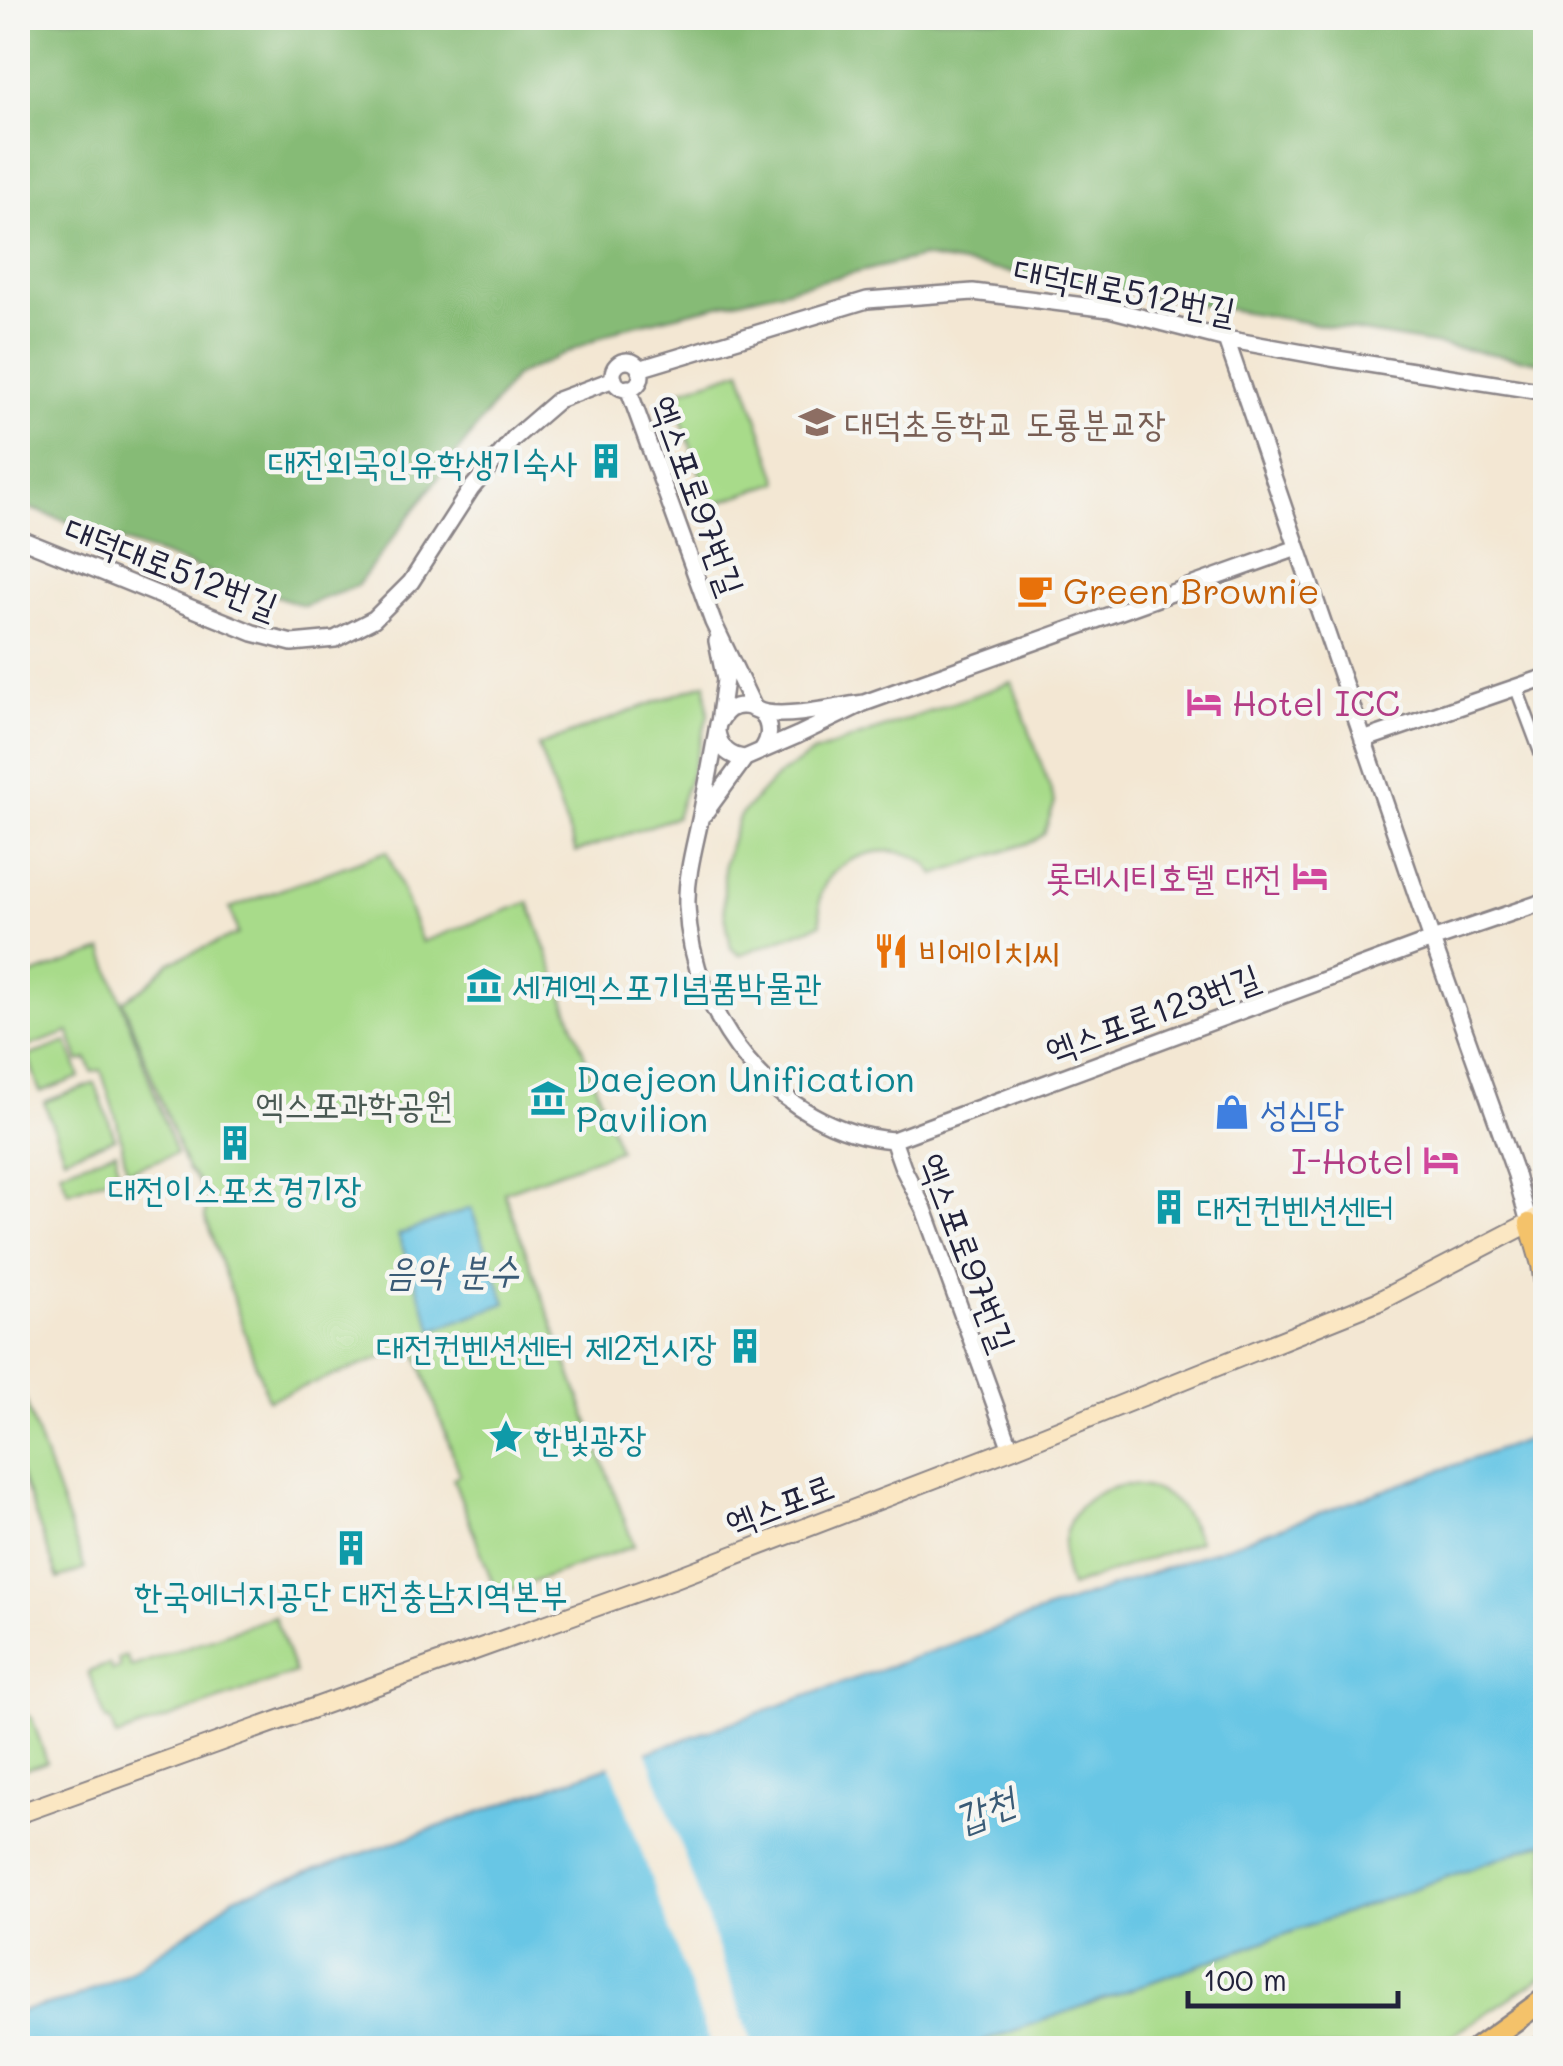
<svg xmlns="http://www.w3.org/2000/svg" width="1563" height="2066" font-family="Mali,'Poor Story',sans-serif">
	<style>
		.green { fill: #a8db8a; stroke: #657e62; stroke-width: 2.5 }
		.forest { fill: #86bb76; stroke: #546e58; stroke-width: 2.5 }
		.water { fill: #67c6e5; stroke: #447490; stroke-width: 2.5 }
		.pier { fill: #f3e7d3 }
		.lines { fill: none; stroke-linecap: round; stroke-linejoin: round }
		.minor-casing { stroke: #8a8487; stroke-width: 16 }
		.tertiary-casing { stroke: #8a8487; stroke-width: 20 }
		.secondary-casing { stroke: #8a8487; stroke-width: 22 }
		.primary-casing { stroke: #8a8487; stroke-width: 22 }
		.trunk-casing { stroke: #8a8487; stroke-width: 25 }
		.minor { stroke: #fff; stroke-width: 11 }
		.tertiary { stroke: #fff; stroke-width: 15 }
		.secondary { stroke: #fbe7c3; stroke-width: 18 }
		.primary { stroke: #f4c26a; stroke-width: 18 }
		.trunk { stroke: #f4c26a; stroke-width: 20 }
		.labels { text-anchor: middle; dominant-baseline: central; stroke-width: 9; stroke-linejoin: round; paint-order: stroke }
		.street-label { font-size: 35px; fill: #22223b; stroke: #f6f6f2 }
		.education-label { font-size: 35px; fill: #785e54; stroke: #f6f6f2; text-anchor: start }
		.culture-label { font-size: 35px; fill: #0d838f; stroke: #f6f6f2; text-anchor: start }
		.food-label { font-size: 35px; fill: #c56008; stroke: #f6f6f2; text-anchor: start }
		.hotel-label { font-size: 35px; fill: #b23c85; stroke: #f6f6f2; text-anchor: end }
		.park-label { font-size: 35px; fill: #4a5a53; stroke: #f6f6f2 }
		.shop-label { font-size: 35px; fill: #366cbe; stroke: #f6f6f2; text-anchor: start }
		.water-label { font-size: 38px; font-style: italic; fill: #3a5b76; stroke: #f6f6f2 }
	</style>
	<rect width="100%" height="100%" fill="#f6f6f2"/>
	<filter id="ink" filterUnits="userSpaceOnUse"><feTurbulence type="fractalNoise" baseFrequency=".01" numOctaves="2"/><feDisplacementMap in="SourceGraphic" scale="20" xChannelSelector="R" yChannelSelector="G"/><feConvolveMatrix kernelMatrix="1 2 1 2 8 2 1 2 1" color-interpolation-filters="sRGB"/></filter>
	<filter id="wash" filterUnits="userSpaceOnUse"><feTurbulence type="fractalNoise" baseFrequency=".0048" numOctaves="4" result="noise"/><feDisplacementMap in="SourceGraphic" scale="40" xChannelSelector="R" yChannelSelector="G"/><feGaussianBlur stdDeviation="2.25" result="paint"/><feColorMatrix in="noise" values="0 0 0 0 0 0 0 0 0 0 0 0 0 0 0 0 0 1.4 0 .05"/><feComposite in="paint" operator="in"/></filter>
	<g filter="url(#wash)">
		<rect width="100%" height="100%" fill="#f3e7d3"/>
		<!-- green -->
		<path class="green" d="M741,370L779,482L711,505L672,393Z
			M1012,682L1055,802L1044,834L1034,841L935,875C932,871 929,866 925,863C893,837 826,857 820,899C819,907 821,916 821,924L739,955L731,948L724,908V864L739,817L776,777L813,753Z
			M706,683L708,715L694,764L676,817L576,852L538,746Z
			M387,851L422,942L529,902L619,1150L504,1192L634,1546L497,1595L453,1478L460,1474L414,1346L268,1400L205,1217C208,1197 202,1183 187,1169L123,1001L147,985L170,962L238,934L230,908Z
			M103,950L176,1154L127,1171L117,1121L101,1070L92,1072L87,1059L79,1061L69,1032L18,1050V980Z
			M67,1042L80,1077L40,1092L28,1056Z
			M95,1083L115,1138L64,1157L44,1102Z
			M116,1151L118,1174L68,1192L60,1171Z
			M18,1380L85,1569L58,1579L18,1467Z
			M1124,1485C1166,1485 1184,1505 1199,1541L1070,1587C1052,1538 1070,1495 1124,1485Z
			M274,1616L295,1673L116,1737L110,1720H106L88,1672L109,1664L112,1671L120,1668L118,1659L126,1656L131,1667Z
			M27,1715L32,1718L47,1762L18,1772V1720Z
			M1545,1842V1975L1433,2048H965Z"/>
		<!-- forest -->
		<path class="forest" d="M18,18H1545V363L922,257L622,328L515,376L357,586L304,606L18,504Z"/>
		<!-- water -->
		<path class="water" d="M471,1208L506,1303L433,1330L398,1235Z
			M1545,1433V1842L965,2048H18V2012L72,1999L123,1976L202,1923L234,1897L390,1844Z"/>
		<!-- pier -->
		<path class="pier" d="M645,1747L754,2048H712L609,1761Z"/>
	</g>
	<g filter="url(#ink)">
		<g class="lines">
			<defs>
				<path id="minor" d="M1516,687L1546,767"/>
				<path id="tertiary" d="M1226,339L1432,940L1516,1175L1529,1223
					M613 375a14 14 0 1 1 28 0a14 14 0 1 1-28 0Z
					M639,369L867,300L973,292L1109,309L1226,339L1331,358L1546,392
					M628,388L713,622L754,708
					M18,538L253,633L292,643L335,639L374,619L411,582L471,489L514,438L558,400L614,379
					M717,641L725,680L719,722
					M864,703C834,707 795,717 766,713C755,711 748,703 735,707C726,710 723,716 718,724C713,754 707,784 701,815C695,845 686,874 687,906C691,1017 778,1131 893,1140L1432,940L1546,901
					M717,732C720,748 729,757 745,758
					M1363,740L1546,677
					M761,751C771,739 771,726 762,713
					M704,814L745,758L798,735L864,703L1297,548
					M893,1140L903,1168L924,1209L1011,1449"/>
				<path id="secondary" d="M18,1814L670,1580L1011,1449L1377,1302L1529,1223L1546,1211"/>
				<path id="primary" d="M1529,1223L1541,1265L1546,1300"/>
				<path id="trunk" d="M1477,2048L1546,1998
					M1539,2048L1546,2045"/>
			</defs>
			<!-- minor casing -->
			<use href="#minor" class="minor-casing"/>
			<!-- tertiary casing -->
			<use href="#tertiary" class="tertiary-casing"/>
			<!-- secondary casing -->
			<use href="#secondary" class="secondary-casing"/>
			<!-- primary casing -->
			<use href="#primary" class="primary-casing"/>
			<!-- trunk casing -->
			<use href="#trunk" class="trunk-casing"/>
			<!-- minor -->
			<use href="#minor" class="minor"/>
			<!-- tertiary -->
			<use href="#tertiary" class="tertiary"/>
			<!-- secondary -->
			<use href="#secondary" class="secondary"/>
			<!-- primary -->
			<use href="#primary" class="primary"/>
			<!-- trunk -->
			<use href="#trunk" class="trunk"/>
		</g>
	</g>
	<!-- icons -->
	<defs>
		<symbol id="school-bare" viewBox="-9 -9 18 18"><path d="M0-5L7-2L0 1L-7-2ZM-4 1L0 2.5L4 1V4Q0 6-4 4Z" fill="#8d6e63" stroke="#f6f6f2" stroke-width="2.5" paint-order="stroke"/></symbol>
		<symbol id="building-bare" viewBox="-9 -9 18 18"><path d="M-4-6H4V6H1V3H-1V6H-4ZM-2.5-4.3h1.7v1.8h-1.7ZM.8-4.3h1.7v1.8H.8ZM-2.5-1h1.7V.8h-1.7ZM.8-1h1.7V.8H.8Z" fill="#0f9aa8" stroke="#f6f6f2" stroke-width="2.5" paint-order="stroke"/></symbol>
		<symbol id="cafe-bare" viewBox="-9 -9 18 18"><path d="M-5.5-4.5H6V0H3Q3 3.5 0 3.5H-2.5Q-5.5 3.5-5.5 0ZM3-3.2v2h1.7v-2ZM-6 4.5H4V6H-6Z" fill="#e8710a" stroke="#f6f6f2" stroke-width="2.5" paint-order="stroke"/></symbol>
		<symbol id="hotel-bare" viewBox="-9 -9 18 18"><path d="M-6-4.5h1.5V1H6V5H4.5V3h-9V5H-6ZM-4 0a1.8 1.8 0 1 1 3.6 0ZM.5 0V-2.5h3Q6-2.5 6 0Z" fill="#d1479c" stroke="#f6f6f2" stroke-width="2.5" paint-order="stroke"/></symbol>
		<symbol id="restaurant-bare" viewBox="-9 -9 18 18"><path d="M-5-6h1v4h1v-4h1v4h1v-4h1v5L-1.5 .5V6h-2V.5L-5-1ZM5-6V6H3V1.5H1.5Q1.5-4 5-6Z" fill="#e8710a" stroke="#f6f6f2" stroke-width="2.5" paint-order="stroke"/></symbol>
		<symbol id="museum-bare" viewBox="-9 -9 18 18"><path d="M0-6L6-3V-2H-6V-3ZM-5-1h2V3h-2ZM-1-1h2V3h-2ZM3-1h2V3H3ZM-6 4H6V6H-6Z" fill="#0f9aa8" stroke="#f6f6f2" stroke-width="2.5" paint-order="stroke"/></symbol>
		<symbol id="shop-bare" viewBox="-9 -9 18 18"><path d="M-5-2.5h2.3a2.7 3.5 0 0 1 5.4 0H5L5.5 6h-11ZM-1.5-2.5h3a1.5 2.3 0 0 0-3 0Z" fill="#3f7fe0" stroke="#f6f6f2" stroke-width="2.5" paint-order="stroke"/></symbol>
		<symbol id="sight-bare" viewBox="-9 -9 18 18"><path d="M0-6L1.8-2.2L6-1.7L2.9 1.2L3.7 5.4L0 3.3L-3.7 5.4L-2.9 1.2L-6-1.7L-1.8-2.2Z" fill="#0f9aa8" stroke="#f6f6f2" stroke-width="2.5" paint-order="stroke"/></symbol>
	</defs>
	<g fill-rule="evenodd">
		<use href="#school-bare" x="792" y="397" width="50" height="50"/>
		<use href="#building-bare" x="581" y="436" width="50" height="50"/>
		<use href="#cafe-bare" x="1010" y="565" width="50" height="50"/>
		<use href="#hotel-bare" x="1179" y="677" width="50" height="50"/>
		<use href="#hotel-bare" x="1285" y="851" width="50" height="50"/>
		<use href="#restaurant-bare" x="866" y="926" width="50" height="50"/>
		<use href="#museum-bare" x="459" y="960" width="50" height="50"/>
		<use href="#museum-bare" x="523" y="1073" width="50" height="50"/>
		<use href="#shop-bare" x="1207" y="1087" width="50" height="50"/>
		<use href="#building-bare" x="210" y="1118" width="50" height="50"/>
		<use href="#hotel-bare" x="1416" y="1135" width="50" height="50"/>
		<use href="#building-bare" x="1144" y="1182" width="50" height="50"/>
		<use href="#building-bare" x="720" y="1321" width="50" height="50"/>
		<use href="#sight-bare" x="481" y="1412" width="50" height="50"/>
		<use href="#building-bare" x="326" y="1523" width="50" height="50"/>
	</g>
	<g class="labels">
		<!-- street labels -->
		<g class="street-label">
			<text transform="translate(1125 289) rotate(11)">대덕대로512번길</text>
			<text transform="translate(699 495) rotate(70)">엑스포로97번길</text>
			<text transform="translate(172 566) rotate(21)">대덕대로512번길</text>
			<text transform="translate(1152 1012) rotate(-20)">엑스포로123번길</text>
			<text transform="translate(969 1252) rotate(69)">엑스포로97번길</text>
			<text transform="translate(779 1503) rotate(-21)">엑스포로</text>
		</g>
		<!-- education labels -->
		<g class="education-label">
			<text x="845" y="422">대덕초등학교 도룡분교장</text>
		</g>
		<!-- culture labels -->
		<g class="culture-label">
			<text x="578" y="461" text-anchor="end">대전외국인유학생기숙사</text>
			<text x="512" y="985">세계엑스포기념품박물관</text>
			<text x="576" y="1078">Daejeon Unification<tspan x="576" dy="40">Pavilion</tspan></text>
			<text x="235" y="1188" text-anchor="middle">대전이스포츠경기장</text>
			<text x="1197" y="1207">대전컨벤션센터</text>
			<text x="717" y="1346" text-anchor="end">대전컨벤션센터 제2전시장</text>
			<text x="534" y="1437">한빛광장</text>
			<text x="351" y="1593" text-anchor="middle">한국에너지공단 대전충남지역본부</text>
		</g>
		<!-- food labels -->
		<g class="food-label">
			<text x="1063" y="590">Green Brownie</text>
			<text x="919" y="951">비에이치씨</text>
		</g>
		<!-- hotel labels -->
		<g class="hotel-label">
			<text x="1232" y="702" text-anchor="start">Hotel ICC</text>
			<text x="1282" y="876">롯데시티호텔 대전</text>
			<text x="1413" y="1160">I-Hotel</text>
		</g>
		<!-- park labels -->
		<g class="park-label">
			<text x="354" y="1103">엑스포과학공원</text>
		</g>
		<!-- shop labels -->
		<g class="shop-label">
			<text x="1260" y="1112">성심당</text>
		</g>
		<!-- water labels -->
		<g class="water-label">
			<text x="452" y="1269">음악 분수</text>
			<text transform="translate(984 1808) rotate(-21)">갑천</text>
		</g>
	</g>
	<!-- margin -->
	<rect width="1563" height="2066" fill="none" stroke="#f6f6f2" stroke-width="60"/>
	<!-- scale -->
	<path d="M1188 1991v15h210v-15" fill="none" stroke="#22223b" stroke-width="5"/>
	<text x="1203" y="1991" font-size="30" fill="#22223b" stroke="#f6f6f2" stroke-width="8" paint-order="stroke">100 m</text>
</svg>
